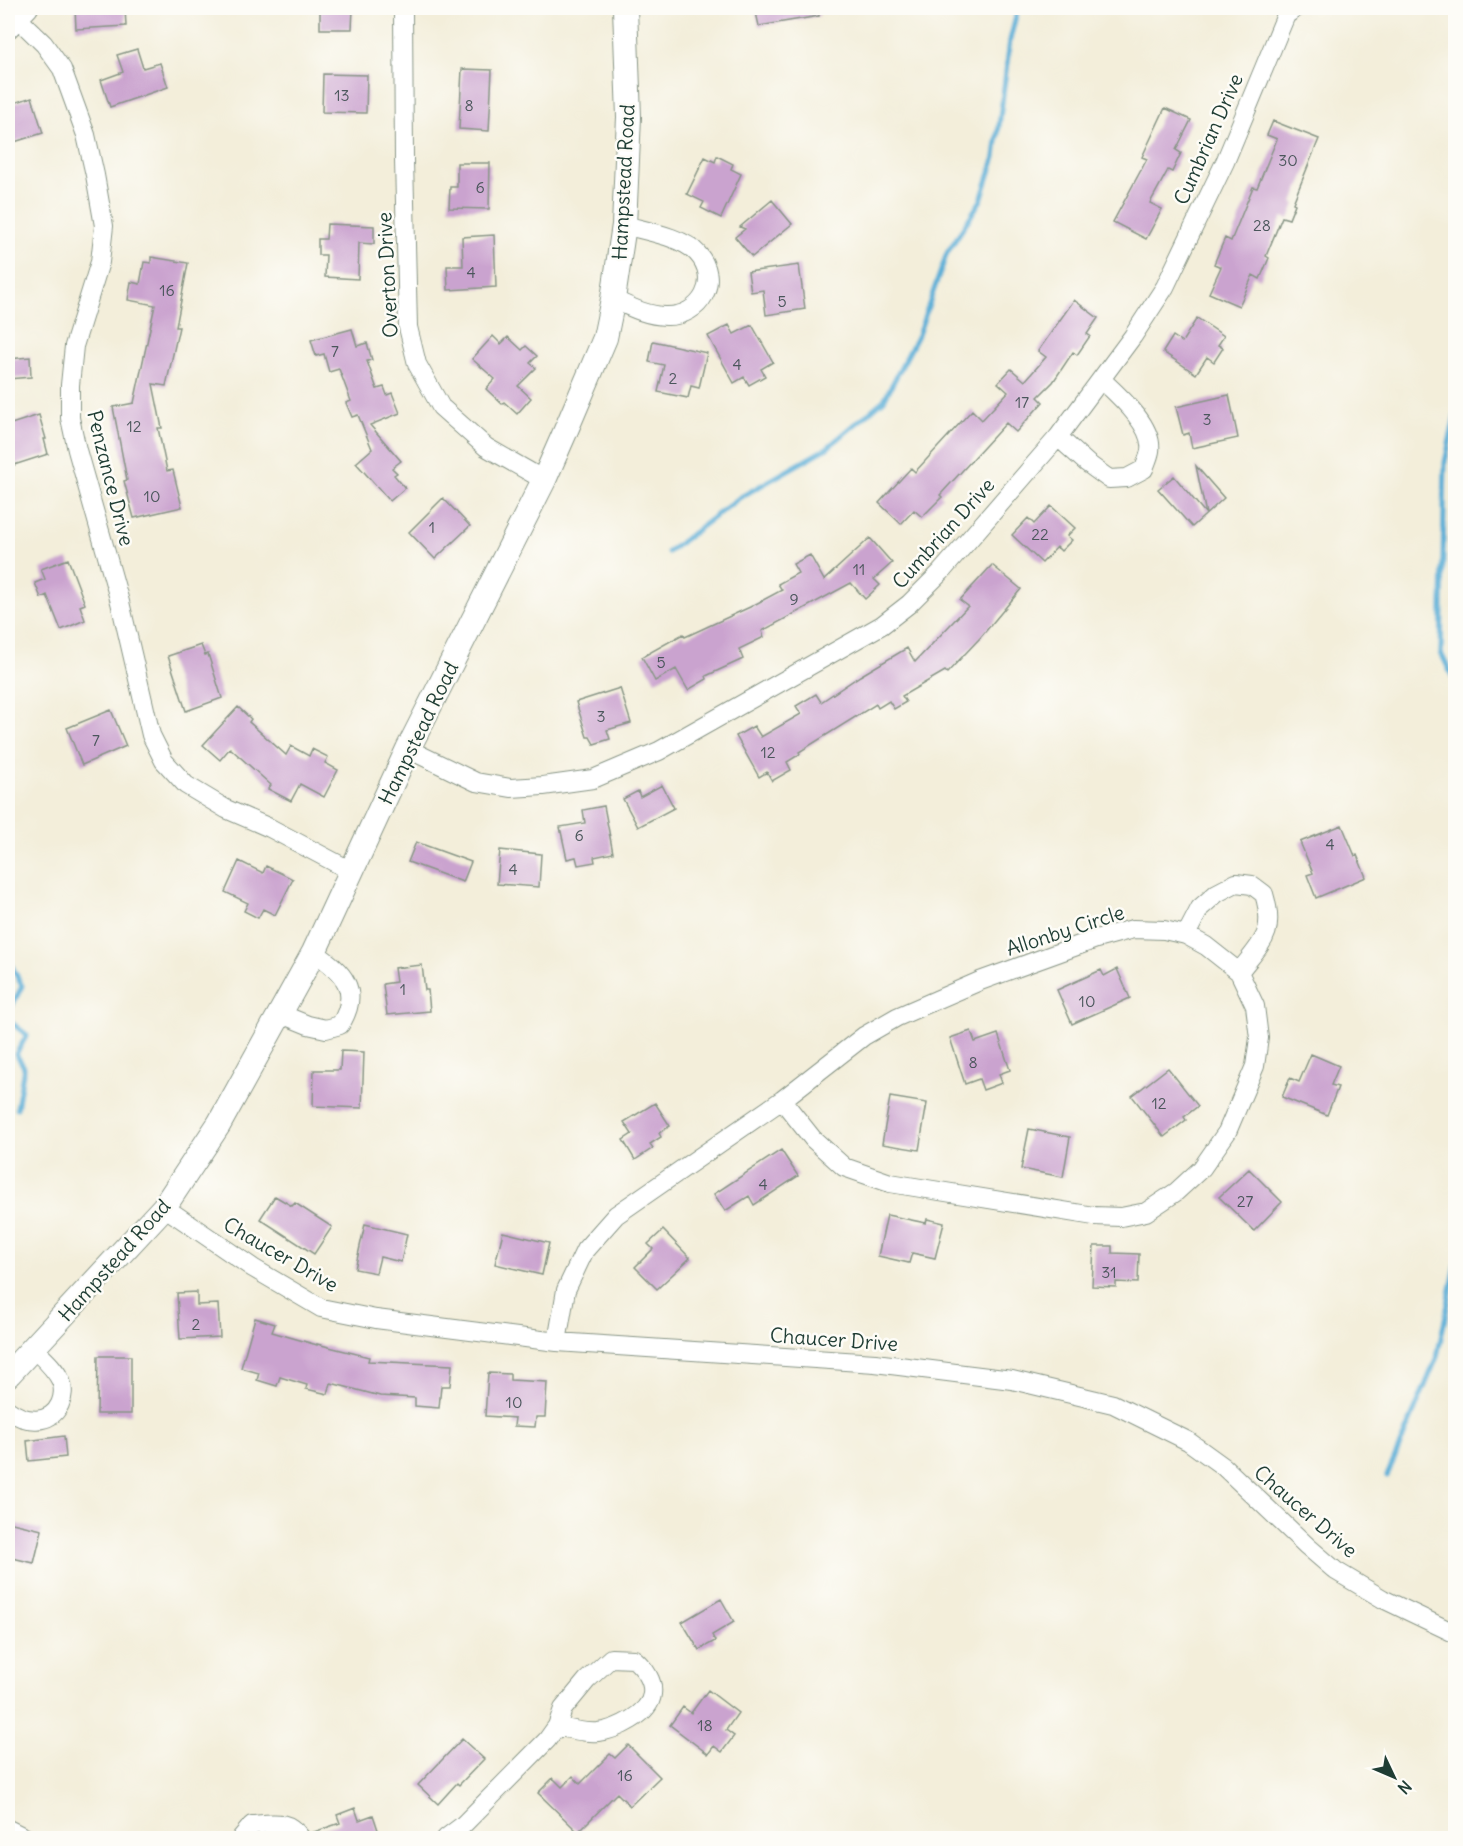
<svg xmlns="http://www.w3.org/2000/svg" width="1463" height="1846" font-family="Delius,sans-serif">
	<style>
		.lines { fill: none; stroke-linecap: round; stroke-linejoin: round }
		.stream { stroke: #5bafd7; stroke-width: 5 }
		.building { fill: #caa3cf }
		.minor-casing { stroke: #899687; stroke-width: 20 }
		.tertiary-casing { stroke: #899687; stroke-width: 26 }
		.minor { stroke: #fff; stroke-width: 18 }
		.tertiary { stroke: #fff; stroke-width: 24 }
		.labels { text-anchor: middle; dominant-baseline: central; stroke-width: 5; stroke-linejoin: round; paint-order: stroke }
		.number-label { font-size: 16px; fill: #4a565b }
		.street-label { font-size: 20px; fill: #1f3d34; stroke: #fdfcf7 }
	</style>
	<rect width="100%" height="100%" fill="#fdfcf7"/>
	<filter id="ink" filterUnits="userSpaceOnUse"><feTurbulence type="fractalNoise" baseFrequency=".0167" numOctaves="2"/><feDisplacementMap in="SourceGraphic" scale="12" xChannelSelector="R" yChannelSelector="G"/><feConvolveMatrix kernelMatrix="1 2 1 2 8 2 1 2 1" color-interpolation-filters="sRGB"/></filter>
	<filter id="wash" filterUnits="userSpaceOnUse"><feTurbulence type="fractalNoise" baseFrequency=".008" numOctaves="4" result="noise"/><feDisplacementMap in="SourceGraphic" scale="24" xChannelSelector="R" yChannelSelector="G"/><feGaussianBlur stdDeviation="1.35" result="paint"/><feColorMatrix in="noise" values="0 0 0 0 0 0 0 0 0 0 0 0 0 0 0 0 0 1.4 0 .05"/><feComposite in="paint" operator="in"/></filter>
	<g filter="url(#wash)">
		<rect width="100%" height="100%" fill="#f3eeda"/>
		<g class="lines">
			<!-- stream -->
			<path class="stream" d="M1456,412L1445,462L1441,653L1456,684
				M668,552L739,498L827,448L884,400L918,335L947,253L981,200L995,157L1010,40L1018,8
				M8,959L22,986L8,1014
				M8,1020L27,1035L16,1054L24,1067L17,1108
				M1387,1476L1437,1357L1456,1265"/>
		</g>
		<g id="blocks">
			<!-- building -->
			<path class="building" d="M75,8H125L126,26L76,29Z
				M320,8H353L352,29H320Z
				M755,8H819V16L759,26Z
				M137,49L143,68L160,63L168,87L110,107L101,80L123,72L117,55Z
				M462,69L492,70L489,131L459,129Z
				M323,74L367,75L366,113L322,112Z
				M32,97L43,133L8,144V105Z
				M1165,108L1191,120L1176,150L1181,153L1172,172L1168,170L1150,203L1162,209L1146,239L1113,222L1147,159L1142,157Z
				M1273,121L1319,139L1293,203L1295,204L1289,219L1282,217L1266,256L1269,258L1260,279L1253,275L1239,306L1209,293L1221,267L1214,264L1225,238L1231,241L1253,187L1257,188L1277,139L1267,135Z
				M717,156L733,164L731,169L741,174L721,218L701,208L704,202L687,194L705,157L715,162Z
				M457,163H490L489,209L449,208L450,187H457Z
				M772,200L792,224L752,257L735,237L745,229L740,227Z
				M327,224L374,226V244L359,243L358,279L325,277L326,255H318V239H326Z
				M494,235L496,287L448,290L447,266H463L462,237Z
				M151,257L188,263L176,327H179L166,386L153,384L162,428H158L167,471L173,470L182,507L134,518L124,481L127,480L113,407L134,403L155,305L128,300L131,282L140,284L144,262L151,263Z
				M799,265L805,309L766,315L763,290L751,292L748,272Z
				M1074,300L1098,318L1087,334L1090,336L1077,355L1073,352L1053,382L1038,397L1043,402L1016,432L1006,423L940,495L942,497L922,517L914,510L901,524L879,503L911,468L915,472L972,410L982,420L1008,392L998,383L1011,369L1025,381L1046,357L1038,351Z
				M1197,318L1224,336L1218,345L1223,348L1214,362L1207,357L1196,374L1163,352L1173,336L1182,342Z
				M729,325L734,334L752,325L773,362L761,369L765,376L749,385L744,377L734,383L708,336Z
				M352,329L357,346L367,343L372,360L367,361L377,389L384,387L387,395L392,393L400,413L370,425L401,461L392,468L397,473L394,475L405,488L390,501L356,463L372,449L358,415L352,417L346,403L351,401L339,369L329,372L324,354L316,356L311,340Z
				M493,336L501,344L508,337L522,350L526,346L537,356L530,363L536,368L518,386L531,398L517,414L504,402L502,404L486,389L495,379L472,359Z
				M653,341L707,353L699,388L691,386L688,398L658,392L664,365L649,362Z
				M30,357L31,377L8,379V359Z
				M1229,395L1238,438L1192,448L1189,433L1183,435L1176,407Z
				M39,415L46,439H44L48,454L8,467V425Z
				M1196,466L1224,498L1192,527L1158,489L1174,476L1206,514Z
				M443,498L470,526L435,559L409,532Z
				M1051,506L1075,528L1067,536L1072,540L1061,551L1057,547L1042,563L1012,535L1028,518L1034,524Z
				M870,538L892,563L874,579L880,585L865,599L851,583L762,631L764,637L739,649L743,659L706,676L707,679L688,690L676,669L655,681L642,657L683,634L685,637L750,607L782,590L778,584L798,573L793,564L810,555L824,580Z
				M68,559L85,604L80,606L85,620L61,630L47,595L41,598L35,583L45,579L41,569Z
				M992,565L1021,589L980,638L947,673L945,671L902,696L906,702L894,709L889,701L878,708L876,704L799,752L800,754L787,762L791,770L772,781L767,772L759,777L736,736L754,726L761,737L801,714L796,706L816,694L821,702L860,676L907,648L915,662L968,606L960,600Z
				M201,645L205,655L208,654L222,698L186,711L168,656Z
				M620,688L631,723L607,730L610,739L594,744L590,737H587L576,702Z
				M238,707L251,719L249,722L286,755L291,746L309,756L312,749L328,757L325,763L338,770L324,797L300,784L291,801L268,789L271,785L230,748L220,760L203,745Z
				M111,710L126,746L82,765L67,728Z
				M662,785L674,808L638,827L623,799L638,791L640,797Z
				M604,806L613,853L594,857L595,862L578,865L576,857L567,859L560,827L585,823L583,810Z
				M1342,825L1355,856L1357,855L1366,877L1316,898L1307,875L1313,873L1300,842Z
				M416,842L471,862L463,882L408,862Z
				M500,850L541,854L539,887L497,884Z
				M239,861L263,873L266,866L293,879L275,915L263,909L258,918L244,911L248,903L225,892Z
				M422,965L425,990H428L430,1011L387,1015L383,984L396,982L394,968Z
				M1117,969L1130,998L1072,1024L1057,990L1101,970L1104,976Z
				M971,1031L975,1042L998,1034L1010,1070L999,1074L1002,1083L983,1090L979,1079L965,1084L950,1038Z
				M341,1051L364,1052L362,1108L313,1106L314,1070H340Z
				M1311,1054L1339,1066L1331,1085L1338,1087L1327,1115L1282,1097L1290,1078L1299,1082Z
				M1168,1068L1198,1106L1184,1117L1186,1120L1164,1137L1132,1096Z
				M890,1097L927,1103L919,1150L882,1144Z
				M655,1103L670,1126L659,1133L661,1137L650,1144L653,1148L635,1160L623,1140L632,1134L624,1122Z
				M1029,1129L1070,1137L1063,1177L1021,1169Z
				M781,1150L798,1176L754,1205L749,1196L725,1211L714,1194Z
				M1249,1169L1282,1202L1254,1231L1219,1197Z
				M275,1196L292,1206L295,1203L332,1227L314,1254L260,1219Z
				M887,1215L926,1223L927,1219L944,1223L935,1258L912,1253L909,1263L878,1256Z
				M365,1224L407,1234L401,1262L380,1257L376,1273L355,1269Z
				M663,1230L690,1258L657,1289L635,1267L653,1249L648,1244Z
				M503,1232L549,1243L542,1275L495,1264Z
				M1094,1246H1112V1253L1139,1254L1138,1283L1116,1282V1287L1092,1286Z
				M197,1292V1305L218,1304L220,1337L180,1339L177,1293Z
				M255,1318L275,1324L272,1332L317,1345V1344L369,1357L368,1361L452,1365L450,1386H441L439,1408L415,1406V1398L380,1396L331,1383L328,1394L306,1389L307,1385L280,1377L277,1386L257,1380L259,1373L241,1368Z
				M98,1356H131V1414H97Z
				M488,1373L510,1374V1380L547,1382L545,1417H536L535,1427L514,1426L515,1418L485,1416Z
				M64,1436L66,1457L29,1461L27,1441Z
				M8,1522L42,1530L34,1563L8,1557Z
				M721,1599L734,1622L712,1635L715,1641L699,1650L682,1622Z
				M708,1690L738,1713L726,1730L734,1736L722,1752L714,1746L708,1754L670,1725L683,1707L691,1713Z
				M462,1739L484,1759L459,1785L457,1783L438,1804L418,1785Z
				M628,1745L660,1777L630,1806L617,1793L578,1832L538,1793L553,1778L562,1787L573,1776L580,1784L610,1754L615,1758Z
				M355,1808L359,1820L373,1815L381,1839H312L311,1833L340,1823L337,1815Z"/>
		</g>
	</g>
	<g filter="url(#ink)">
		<use href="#blocks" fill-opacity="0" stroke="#899687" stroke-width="1.5"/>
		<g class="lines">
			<defs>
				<path id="minor" d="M403,8L404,160L408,327L417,364L441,407L486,447L544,480
					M8,9L44,44L62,69L86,135L95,175L104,226L100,262L74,346L70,385V418L77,450L120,602L151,735L164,761L186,785L226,809L270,828L353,872
					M8,30L29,8
					M613,299C630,307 647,316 666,316C701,317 722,280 697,253C683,237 645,231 624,225
					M1058,437L1087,463L1109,479L1127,478L1144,469C1146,463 1149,457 1150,451C1154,426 1118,395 1101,379
					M408,749L476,782L511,788L543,786L593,779L659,751L882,625L909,604L941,572L1058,437L1133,336L1165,287L1225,162L1286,15L1296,8
					M1186,935L1200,908L1217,893L1236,883L1252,885L1264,894C1276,934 1262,942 1239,972
					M281,1014L308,1025L326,1029L340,1025C362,990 343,972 314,952
					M164,1207L253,1268L321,1308L376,1319L557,1342L875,1363L1012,1380L1113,1404L1188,1441L1224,1467L1307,1546L1336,1571L1383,1599L1456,1634
					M557,1342L566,1290L585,1250L616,1215L782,1100L864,1036L897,1017L980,981L1096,939L1133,929L1164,930L1186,935L1206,946L1239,972L1255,1006L1259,1038L1255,1066L1227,1132L1202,1168L1176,1192L1146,1212L1121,1217L1094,1216L890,1183L844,1167L813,1139L782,1100
					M8,1410C24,1422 50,1426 60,1404C63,1398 64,1388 61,1381C55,1368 43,1358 33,1348
					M8,1829L26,1838
					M241,1838L252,1825C273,1823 288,1819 301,1838
					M446,1838L462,1826L547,1740L557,1726L563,1709L587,1680L611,1658L634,1659C644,1668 654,1680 652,1694C650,1714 616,1730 598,1732C584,1733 571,1730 557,1726"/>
				<path id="tertiary" d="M8,1375L164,1207L219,1124L314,952L408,749L544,480L566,430L605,338L613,299L624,225L629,117L625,8"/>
			</defs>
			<!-- minor casing -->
			<use href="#minor" class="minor-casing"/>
			<!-- tertiary casing -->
			<use href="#tertiary" class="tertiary-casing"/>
			<!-- minor -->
			<use href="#minor" class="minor"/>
			<!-- tertiary -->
			<use href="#tertiary" class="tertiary"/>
		</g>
	</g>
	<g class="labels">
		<!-- number labels -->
		<g class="number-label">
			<text x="342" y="95">13</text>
			<text x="469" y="105">8</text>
			<text x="1288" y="160">30</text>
			<text x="480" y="187">6</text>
			<text x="1262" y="225">28</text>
			<text x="471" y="272">4</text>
			<text x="167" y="290">16</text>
			<text x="782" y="301">5</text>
			<text x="335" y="351">7</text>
			<text x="737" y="364">4</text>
			<text x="673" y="378">2</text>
			<text x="1022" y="402">17</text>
			<text x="1207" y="419">3</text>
			<text x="134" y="426">12</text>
			<text x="152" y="496">10</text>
			<text x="432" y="527">1</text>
			<text x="1040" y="534">22</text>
			<text x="859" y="569">11</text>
			<text x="794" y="599">9</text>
			<text x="661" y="662">5</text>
			<text x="601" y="716">3</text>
			<text x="96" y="740">7</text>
			<text x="768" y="752">12</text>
			<text x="579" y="835">6</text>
			<text x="1330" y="844">4</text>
			<text x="513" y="869">4</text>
			<text x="403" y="989">1</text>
			<text x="1087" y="1001">10</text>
			<text x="973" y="1062">8</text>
			<text x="1159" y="1103">12</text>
			<text x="763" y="1184">4</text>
			<text x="1245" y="1201">27</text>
			<text x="1109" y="1272">31</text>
			<text x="196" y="1324">2</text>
			<text x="514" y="1402">10</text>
			<text x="705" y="1725">18</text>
			<text x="625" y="1775">16</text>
		</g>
		<!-- street labels -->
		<g class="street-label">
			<text transform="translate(1208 139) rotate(-66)">Cumbrian Drive</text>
			<text transform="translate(623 182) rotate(-87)">Hampstead Road</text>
			<text transform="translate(387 275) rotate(-93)">Overton Drive</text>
			<text transform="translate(111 478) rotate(76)">Penzance Drive</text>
			<text transform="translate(943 533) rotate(-48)">Cumbrian Drive</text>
			<text transform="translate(418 733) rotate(-64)">Hampstead Road</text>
			<text transform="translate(1065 930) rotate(-18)">Allonby Circle</text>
			<text transform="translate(281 1254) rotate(30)">Chaucer Drive</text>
			<text transform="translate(114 1260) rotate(-48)">Hampstead Road</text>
			<text transform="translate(834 1339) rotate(4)">Chaucer Drive</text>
			<text transform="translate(1306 1511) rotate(41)">Chaucer Drive</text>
		</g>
	</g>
	<!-- margin -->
	<rect width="1463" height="1846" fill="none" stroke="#fdfcf7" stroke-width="30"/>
	<!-- north arrow -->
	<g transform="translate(1394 1777) rotate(134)" stroke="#fdfcf7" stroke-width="4.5" paint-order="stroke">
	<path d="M0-4.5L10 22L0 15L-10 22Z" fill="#1f3d34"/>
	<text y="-9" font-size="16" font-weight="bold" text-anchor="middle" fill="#1f3d34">N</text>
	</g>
</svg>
